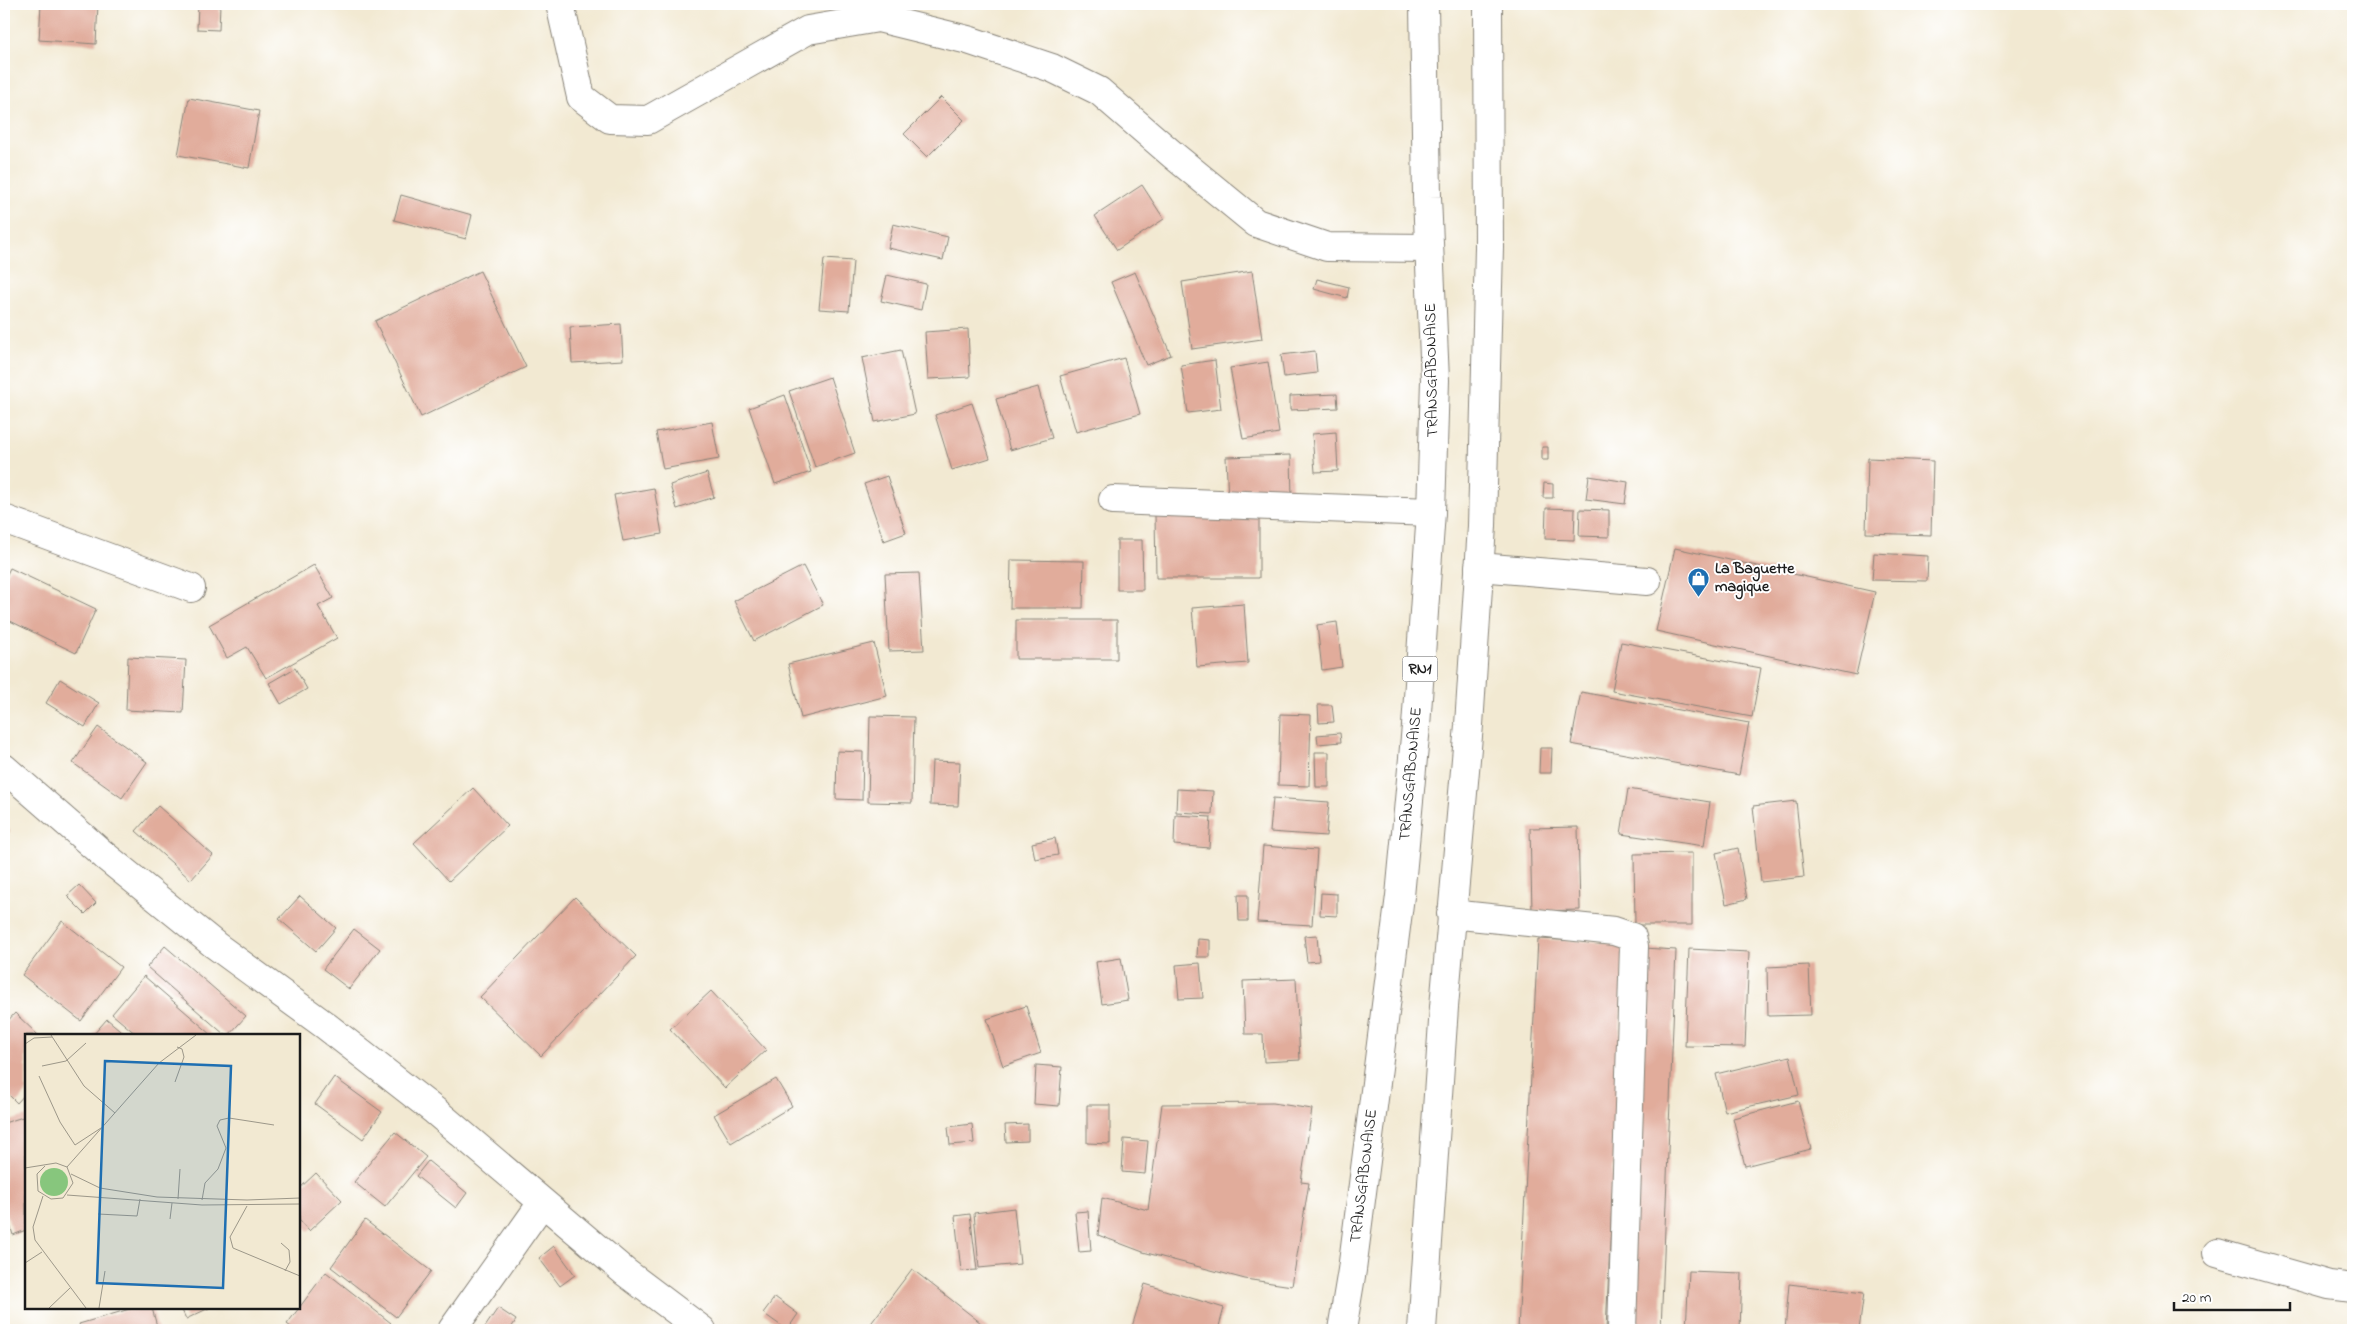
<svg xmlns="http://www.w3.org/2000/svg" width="2357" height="1334" font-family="'Indie Flower',sans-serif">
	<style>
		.building { fill: #e1ac9b }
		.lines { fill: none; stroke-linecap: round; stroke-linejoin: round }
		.minor-casing { stroke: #878277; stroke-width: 30 }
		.highway-casing { stroke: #878277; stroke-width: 30 }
		.minor { stroke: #fff; stroke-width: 28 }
		.highway { stroke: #fff; stroke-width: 28 }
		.labels { text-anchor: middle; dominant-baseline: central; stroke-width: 4; stroke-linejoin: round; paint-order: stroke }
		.shield { fill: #fff; stroke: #606060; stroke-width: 1 }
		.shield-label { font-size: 15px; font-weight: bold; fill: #1c1c1c }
		.street-label { font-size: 16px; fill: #1c1c1c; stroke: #fff }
		.poi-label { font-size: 16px; font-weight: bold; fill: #1c1c1c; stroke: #fff; text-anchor: start }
		.inset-road { fill: none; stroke: #9c9789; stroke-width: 1 }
		.view { fill: #1f6fb2; fill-opacity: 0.15; stroke: #1f6fb2; stroke-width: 2.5 }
		.inset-edge { fill: none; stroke: #1c1c1c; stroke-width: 2.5 }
	</style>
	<rect width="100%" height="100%" fill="#fff"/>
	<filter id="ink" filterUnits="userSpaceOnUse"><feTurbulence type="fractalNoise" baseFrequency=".02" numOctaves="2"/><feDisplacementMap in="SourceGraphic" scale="10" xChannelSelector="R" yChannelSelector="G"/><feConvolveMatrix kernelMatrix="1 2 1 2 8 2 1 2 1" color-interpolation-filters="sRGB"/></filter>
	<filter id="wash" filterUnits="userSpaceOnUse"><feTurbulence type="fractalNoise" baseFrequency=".0096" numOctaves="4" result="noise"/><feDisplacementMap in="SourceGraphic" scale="20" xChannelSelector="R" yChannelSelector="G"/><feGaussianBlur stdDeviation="1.12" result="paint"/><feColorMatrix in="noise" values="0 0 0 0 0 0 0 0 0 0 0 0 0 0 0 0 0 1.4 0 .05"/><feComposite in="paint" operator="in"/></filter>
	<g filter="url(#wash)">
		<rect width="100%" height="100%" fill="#f2e9d2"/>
		<g id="blocks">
			<!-- building -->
			<path class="building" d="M41,4H98L96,44L39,40Z
				M198,4H220L219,30L197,29Z
				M941,97L964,120L927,157L904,134Z
				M189,98L259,111L249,168L178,155Z
				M1142,185L1164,219L1117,250L1095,216Z
				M401,195L472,215L466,239L394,220Z
				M893,224L948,237L943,260L888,248Z
				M824,259L853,261L849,311L819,309Z
				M480,271L526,367L421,417L375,321Z
				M1252,271L1262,339L1192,349L1182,282Z
				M1135,272L1171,355L1146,365L1111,282Z
				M887,275L926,284L921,310L881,301Z
				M1317,279L1349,287L1347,298L1314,289Z
				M621,324L623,360L572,363L570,327Z
				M968,329L970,377L928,379L925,332Z
				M901,350L915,414L875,422L862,358Z
				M1315,351L1317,373L1284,377L1281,355Z
				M1124,358L1140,414L1076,432L1060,376Z
				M1215,360L1221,409L1188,413L1181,365Z
				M1268,362L1279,433L1243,439L1230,368Z
				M830,377L855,453L815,467L789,391Z
				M1038,387L1052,438L1010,450L996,399Z
				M1337,394L1338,408L1290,410V396Z
				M785,395L811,472L775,484L749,408Z
				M972,403L990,458L952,470L935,415Z
				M712,422L719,459L663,469L656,432Z
				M1336,432L1338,471L1315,472L1312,434Z
				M1542,447H1548V460H1542Z
				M1291,455L1292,498L1228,501L1226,457Z
				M1868,458L1933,461L1931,535L1866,533Z
				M707,473L714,497L677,509L670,485Z
				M887,476L906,533L884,541L864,484Z
				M1589,476L1628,482L1625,504L1586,499Z
				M1544,483L1553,484V498H1543Z
				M654,488L662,534L623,541L614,495Z
				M1546,508L1575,509L1574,540L1545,539Z
				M1580,509L1609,510V537L1579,536Z
				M1259,513V578H1156L1155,514Z
				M1117,540H1142L1143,590H1117Z
				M1675,548L1875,592L1856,675L1656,631Z
				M1874,553L1928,556L1927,581L1872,580Z
				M1011,560L1084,561L1083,608H1010Z
				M314,565L333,598L318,606L337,638L266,678L247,647L227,658L209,625Z
				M803,566L823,605L754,641L734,601Z
				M10,568L96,609L76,653L4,618V580Z
				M919,573L924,650L889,651L885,574Z
				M1244,604L1248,663L1197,667L1192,608Z
				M1016,620H1117V659H1016Z
				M1337,622L1342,667L1322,670L1317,625Z
				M1621,642L1761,668L1752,717L1612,691Z
				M874,643L887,696L801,718L788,664Z
				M128,657L186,660L183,713L126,710Z
				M295,668L307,689L281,704L269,683Z
				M60,679L99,703L85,727L46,703Z
				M1581,692L1749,723L1739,775L1571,744Z
				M1318,705H1332L1334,722L1319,723Z
				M1280,714L1311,715L1309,786L1278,785Z
				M870,716L914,717L912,803L868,802Z
				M98,727L147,762L122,798L73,763Z
				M1340,733L1341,742L1318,744L1317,735Z
				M1540,748H1552L1551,773H1539Z
				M837,751L863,752L862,800L836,799Z
				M1315,752H1329V787H1316Z
				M932,761L960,762L958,806L930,805Z
				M473,788L508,826L449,881L414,843Z
				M1177,789L1213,791L1212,814L1176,812Z
				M1628,789L1710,802L1704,846L1621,834Z
				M1273,798L1329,802L1326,836L1270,832Z
				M1796,801L1804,877L1761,882L1753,806Z
				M158,806L213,855L191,880L136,831Z
				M1175,815L1211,817L1209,848L1174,845Z
				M4,824L10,831L4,838Z
				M1578,827L1580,910L1532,911L1530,828Z
				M1055,838L1058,855L1035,859L1032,843Z
				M1263,846L1317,850L1312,925L1257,922Z
				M1738,848L1747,899L1726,904L1716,853Z
				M1692,853V925H1635L1634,854Z
				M79,885L96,903L85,914L67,896Z
				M1321,893L1337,894V916L1320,915Z
				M1238,895H1248V921H1239Z
				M300,896L336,928L316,951L279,919Z
				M575,897L636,956L541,1056L480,997Z
				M62,921L121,967L81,1021L22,975Z
				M354,929L380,949L349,989L323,969Z
				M1317,935L1319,961L1307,962L1304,936Z
				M1198,939L1210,940V957H1197Z
				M1538,939L1624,943L1606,1330H1518Z
				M165,946L246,1016L229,1035H225L147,967Z
				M1644,948L1676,950L1661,1330H1629Z
				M1689,949L1749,952L1745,1047L1685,1046Z
				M1121,958L1128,1000L1102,1004L1096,962Z
				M1200,963L1203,998L1179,999L1176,965Z
				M1809,965L1811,1015L1768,1016L1767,967Z
				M144,976L212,1035H137L112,1014Z
				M1296,979L1300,1060L1264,1062L1263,1034H1245L1243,981Z
				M711,991L766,1050L725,1088L670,1029Z
				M1026,1006L1041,1053L1003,1066L987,1019Z
				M15,1013L38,1035H26V1093L17,1103L4,1090V1025Z
				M107,1019L126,1035H93Z
				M1790,1056L1799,1095L1725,1112L1716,1074Z
				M1036,1065L1062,1067L1059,1106L1034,1104Z
				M334,1077L382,1112L363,1139L315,1104Z
				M776,1079L792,1106L731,1143L714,1115Z
				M1798,1101L1811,1149L1745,1166L1733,1118Z
				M1273,1103L1312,1109L1301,1182L1309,1183L1292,1286L1245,1279L1143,1252L1098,1235L1102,1198L1148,1210L1162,1104Z
				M1087,1105H1110V1144L1087,1143Z
				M26,1116V1230L13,1235L4,1206V1123Z
				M972,1124L974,1143L950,1145L948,1127Z
				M1028,1124V1141L1006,1142L1005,1125Z
				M395,1132L426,1157L385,1207L354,1182Z
				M1124,1139L1148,1141L1145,1174L1122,1172Z
				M428,1161L467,1193L456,1208L416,1176Z
				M316,1173L342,1200L309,1231L299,1220V1189Z
				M1014,1208L1020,1264L979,1268L974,1213Z
				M1088,1211L1091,1251L1079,1252L1075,1212Z
				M970,1214L977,1270L961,1271L955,1216Z
				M365,1220L431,1271L396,1317L331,1267Z
				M554,1246L575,1275L560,1286L539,1258Z
				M912,1269L990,1330H866Z
				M1689,1271L1742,1273L1740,1330H1686Z
				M326,1272L391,1323L385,1330H295L287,1324Z
				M1145,1284L1224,1308L1218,1330H1131Z
				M1789,1284L1864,1293L1859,1330H1785Z
				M775,1297L798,1314L787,1330L763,1313Z
				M133,1308H152L158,1330H81L79,1324Z
				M181,1308H209L186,1319Z
				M498,1308L516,1320L510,1330H483Z"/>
		</g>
	</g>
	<g filter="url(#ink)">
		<use href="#blocks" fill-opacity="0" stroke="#878277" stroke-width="1"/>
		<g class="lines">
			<defs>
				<path id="minor" d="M560,4L581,97L610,119L648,120L808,30L878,18L968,40L1052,68L1099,91L1173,155L1256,223L1327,247L1429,248
					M1113,500L1431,512
					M4,519L191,588
					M1479,567L1647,581
					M4,768L105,856L215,945L326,1026L435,1111L625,1272L702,1330
					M1451,914L1614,931L1632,937L1634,946L1622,1330
					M2217,1253L2329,1285L2353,1288
					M452,1330L542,1203"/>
				<path id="highway" d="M1342,1330L1352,1270L1400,896L1416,726L1431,512L1435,380L1427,197L1424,4
					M1422,1330L1444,1007L1469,725L1482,526L1489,247L1488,4"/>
			</defs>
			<!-- minor casing -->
			<use href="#minor" class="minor-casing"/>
			<!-- highway casing -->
			<use href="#highway" class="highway-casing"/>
			<!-- minor -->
			<use href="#minor" class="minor"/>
			<!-- highway -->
			<use href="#highway" class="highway"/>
		</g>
	</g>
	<!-- icons -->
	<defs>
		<symbol id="shop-pin" viewBox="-11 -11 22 30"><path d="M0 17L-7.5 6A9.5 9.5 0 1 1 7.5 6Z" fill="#1f6fb2" stroke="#fff"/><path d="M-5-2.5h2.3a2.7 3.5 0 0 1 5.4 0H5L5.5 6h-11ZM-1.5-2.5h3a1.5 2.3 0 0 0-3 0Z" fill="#fff"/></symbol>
	</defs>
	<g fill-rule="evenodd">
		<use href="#shop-pin" x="1686" y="566" width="25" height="34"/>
	</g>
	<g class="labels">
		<!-- shield labels -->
		<rect class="shield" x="1402.5" y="656.5" width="35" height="25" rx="4"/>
		<g class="shield-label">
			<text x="1420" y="669">RN1</text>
		</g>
		<!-- street labels -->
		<g class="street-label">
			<text transform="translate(1432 370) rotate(-91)">TRANSGABONAISE</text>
			<text transform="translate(1411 774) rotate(-85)">TRANSGABONAISE</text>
			<text transform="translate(1364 1176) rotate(-83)">TRANSGABONAISE</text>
		</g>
		<!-- poi labels -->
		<g class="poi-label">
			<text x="1715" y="569">La Baguette<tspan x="1715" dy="18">magique</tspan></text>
		</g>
	</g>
	<!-- overview -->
	<g transform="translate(25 1034)">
		<rect width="275" height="275" fill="#f2e9d2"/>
		<path d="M15 148a14 14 0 1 1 28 0a14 14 0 1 1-28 0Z" fill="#87c67d"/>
		<path class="inset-road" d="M26,1L59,52L90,79M0,10L9,4L27,3M17,32L41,27L61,9M14,42L35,88L50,111L76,94M150,48L159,23L157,15L152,13M42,133L134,29L171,1M0,134L31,129L42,133L48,149L38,164L26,165L13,157L12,140L20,132M46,140L75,154L132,163L222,166L275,164M42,161L177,171L275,170M18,162L8,193L10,206L61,274M153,165L155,135M177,166L180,149L193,135L201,114L192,92L195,86L204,84L249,91M222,172L205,203L208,214L275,242M73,180L112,182L115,165M145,185L147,169M256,209L264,216L265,228L260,237M0,229L17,218M24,274L45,254M74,274L80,237"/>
		<path class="view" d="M80,27L206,32L198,254L72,249Z"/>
		<rect width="275" height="275" class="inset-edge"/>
	</g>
	<!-- margin -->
	<rect width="2357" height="1334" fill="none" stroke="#fff" stroke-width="20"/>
	<!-- scale -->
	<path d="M2174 1302v8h116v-8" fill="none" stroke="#1c1c1c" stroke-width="2.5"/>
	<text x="2182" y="1302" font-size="15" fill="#1c1c1c" stroke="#ffffff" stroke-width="4" paint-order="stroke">20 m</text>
</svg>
